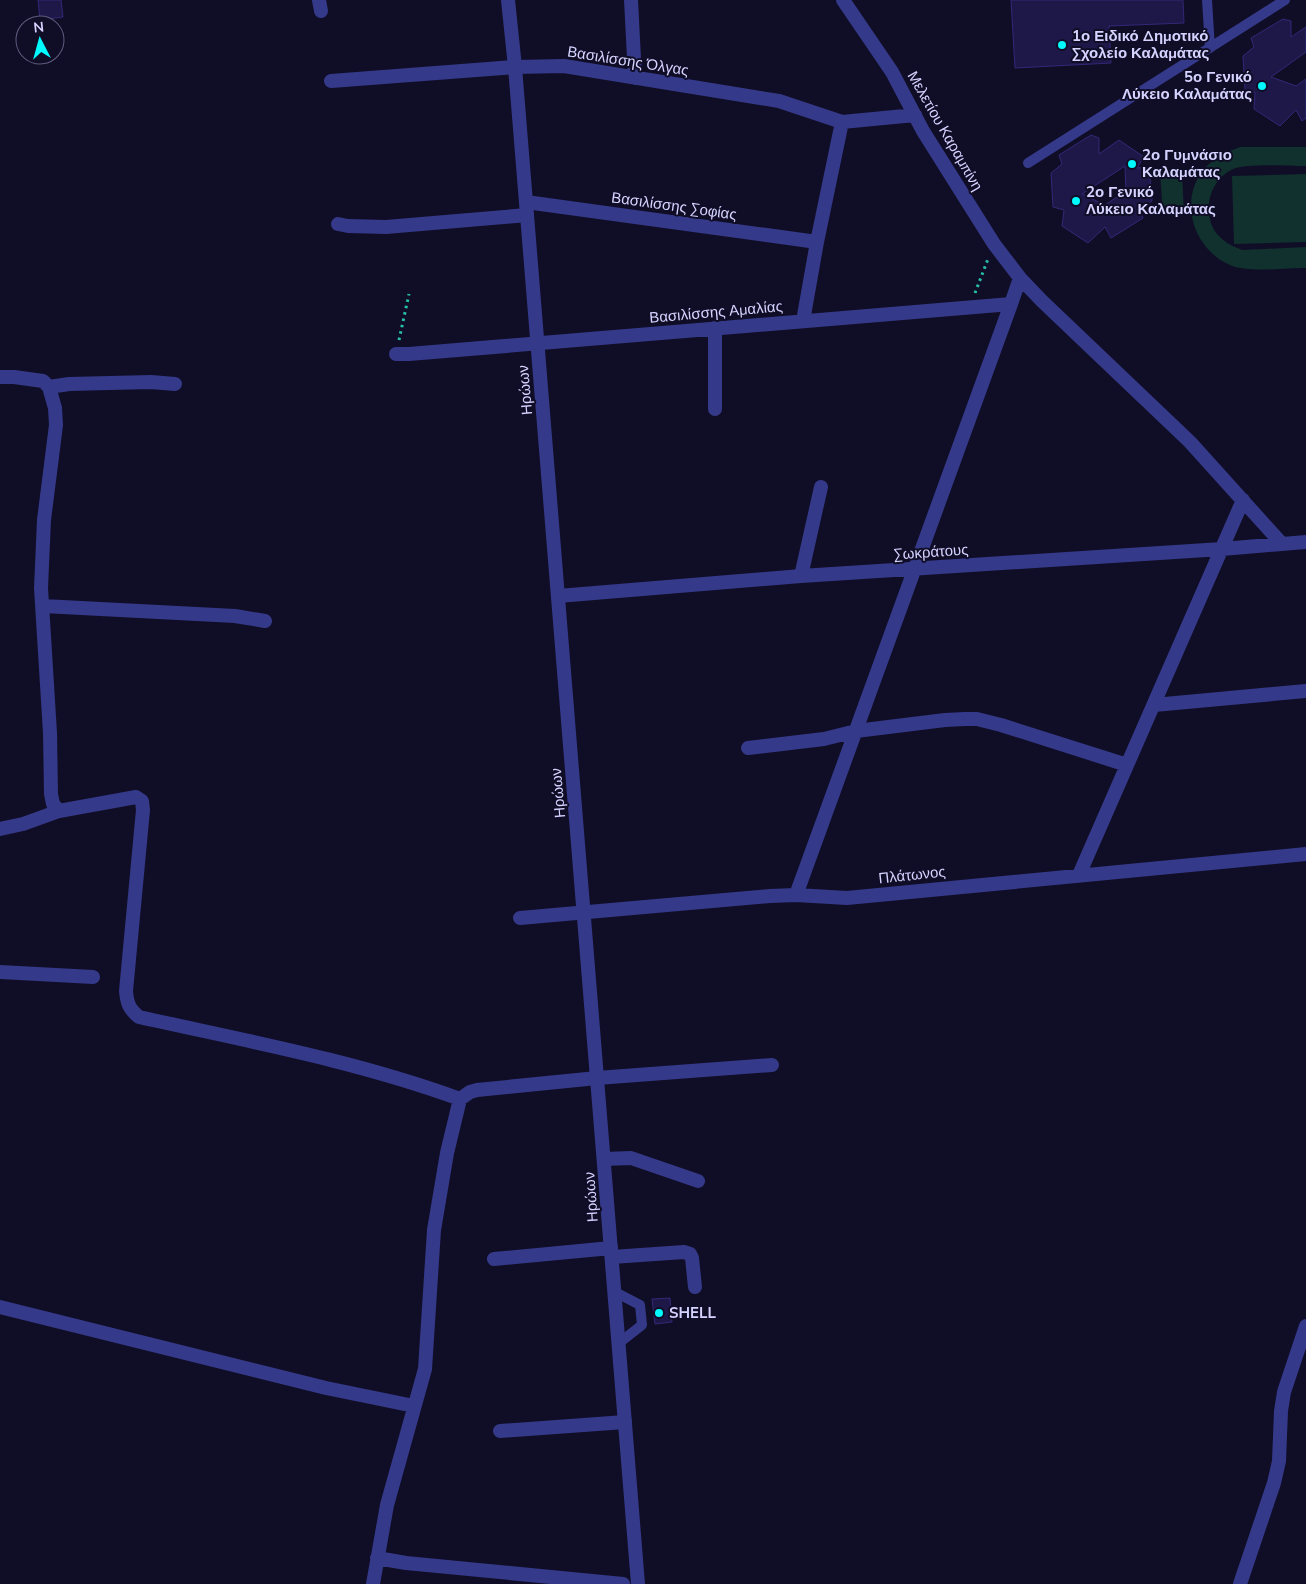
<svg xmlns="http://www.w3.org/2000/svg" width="1306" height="1584" font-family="'Nunito Sans',sans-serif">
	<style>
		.green { fill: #10312d }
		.building { fill: #1e1849; stroke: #312977; fill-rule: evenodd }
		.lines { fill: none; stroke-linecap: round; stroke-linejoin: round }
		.path { stroke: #27c0a9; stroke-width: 3; stroke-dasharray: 2.5 4; stroke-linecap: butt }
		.service { stroke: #353989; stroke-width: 10 }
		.minor { stroke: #353989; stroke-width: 14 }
		.tertiary { stroke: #353989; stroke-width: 14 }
		.poi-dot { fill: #00fbfe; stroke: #100d27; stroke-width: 2 }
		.labels { text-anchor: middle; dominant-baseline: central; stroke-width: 4; stroke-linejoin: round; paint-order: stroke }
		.poi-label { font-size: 15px; font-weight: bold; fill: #d5d3ff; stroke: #100d27; text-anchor: start }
		.street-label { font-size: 15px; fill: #d5d3ff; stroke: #100d27 }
	</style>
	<rect width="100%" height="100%" fill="#100d27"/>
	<!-- green -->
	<path class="green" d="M1240,147H1306V166C1289,166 1247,163 1233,169C1209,180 1201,213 1217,234C1224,242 1233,247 1243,250L1306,247V268C1285,268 1248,273 1230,265C1193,249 1178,201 1204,169C1214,158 1226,152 1240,147Z
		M1182,171L1184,213L1163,215L1160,172Z
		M1306,174V242L1234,244L1232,176Z"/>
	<!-- building -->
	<path class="building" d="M38,0H61L63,17L40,20Z
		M1011,0H1183L1184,23L1109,26L1111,63L1015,68Z
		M1283,19L1291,21V37L1306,27V52L1271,77L1296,86L1306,79V118L1302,121L1296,110L1280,126L1254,109L1255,93L1245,90L1243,56L1254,47L1251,38Z
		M1091,135L1099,138V154L1119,140L1144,157L1137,168L1149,167L1152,201L1139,208L1143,218L1111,238L1105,227L1088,243L1062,226L1064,210L1053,207L1051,173L1062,164L1059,155ZM1125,166L1126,191L1105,205L1082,194Z
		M670,1298L672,1322L655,1324L652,1299Z"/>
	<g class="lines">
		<!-- path -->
		<path class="path" d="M975,293L988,259
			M399,340L409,294"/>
		<!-- service -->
		<path class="service" d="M1207,0L1210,48
			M1028,163L1285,0
			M615,1292L640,1305L642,1325L619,1343"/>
		<!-- minor -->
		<path class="minor" d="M319,0L321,11
			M631,0L635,78
			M843,0L892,72L923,131L994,244L1020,278L1042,301L1190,442L1282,544
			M331,81L515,67L564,66L779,101L842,122L915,115
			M526,202L817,242
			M338,224L348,226L386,227L527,215
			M803,321L817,242L842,122
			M396,354H409L1011,304L1020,278
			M0,377H14L43,381L49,387L55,408L56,425L44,520L41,588L50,733L51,794L53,804L59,811
			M49,387L69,384L151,382L175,384
			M715,409V328
			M801,576L821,487
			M558,596L801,576L1222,549L1306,542
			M43,606L235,616L265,621
			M1154,705L1306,691
			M748,748L824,739L856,731L945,720L965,719H977L1001,725L1127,765
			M0,829L23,824L59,811L136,797L142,801L143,810L126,991C127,1003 129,1009 139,1017C247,1041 356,1061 460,1099
			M1079,875L1243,500
			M796,895L1011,304
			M520,918L770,896L796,895L847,898L1306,854
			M0,972L93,977
			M604,1159L631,1158L698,1181
			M612,1257L684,1252L690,1254L692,1258L695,1287
			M494,1259L611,1248
			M0,1307L326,1388L414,1406
			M500,1431L625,1422
			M377,1558L406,1563L623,1584
			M373,1584L387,1505L425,1369L434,1230L447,1153L460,1099L470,1092L477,1090L597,1078L772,1065
			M1240,1584L1274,1483L1279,1461L1281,1411L1284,1392L1306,1326"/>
		<!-- tertiary -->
		<path class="tertiary" d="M508,0L515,67L638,1584"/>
	</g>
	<!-- markers -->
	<g class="poi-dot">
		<circle cx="1062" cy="45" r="5"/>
		<circle cx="1262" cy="86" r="5"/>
		<circle cx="1132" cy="164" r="5"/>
		<circle cx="1076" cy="201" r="5"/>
		<circle cx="659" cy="1313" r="5"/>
	</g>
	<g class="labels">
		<!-- poi labels -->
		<g class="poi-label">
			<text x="1072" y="36">1ο Ειδικό Δημοτικό<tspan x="1072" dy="17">Σχολείο Καλαμάτας</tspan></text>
			<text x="1252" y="77" text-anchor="end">5ο Γενικό<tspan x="1252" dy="17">Λύκειο Καλαμάτας</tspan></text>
			<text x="1142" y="155">2ο Γυμνάσιο<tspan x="1142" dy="17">Καλαμάτας</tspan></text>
			<text x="1086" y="192">2ο Γενικό<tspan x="1086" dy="17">Λύκειο Καλαμάτας</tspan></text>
			<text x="669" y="1313">SHELL</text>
		</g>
		<!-- street labels -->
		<g class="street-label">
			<text transform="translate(628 61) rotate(9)">Βασιλίσσης Όλγας</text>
			<text transform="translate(945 131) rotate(60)">Μελετίου Καραμπίνη</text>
			<text transform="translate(674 206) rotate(8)">Βασιλίσσης Σοφίας</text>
			<text transform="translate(716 312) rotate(-5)">Βασιλίσσης Αμαλίας</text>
			<text transform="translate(525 390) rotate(-95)">Ηρώων</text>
			<text transform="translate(931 552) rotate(-4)">Σωκράτους</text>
			<text transform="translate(558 793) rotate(-95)">Ηρώων</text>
			<text transform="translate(912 875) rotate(-6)">Πλάτωνος</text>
			<text transform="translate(591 1197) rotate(-94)">Ηρώων</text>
		</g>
	</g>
	<!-- north arrow -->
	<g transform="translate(40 40) rotate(354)"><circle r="24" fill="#100d27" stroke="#5f5c7d"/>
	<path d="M0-4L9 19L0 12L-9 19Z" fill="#00fbfe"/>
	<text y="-8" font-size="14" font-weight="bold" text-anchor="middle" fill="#d5d3ff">N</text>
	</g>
</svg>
